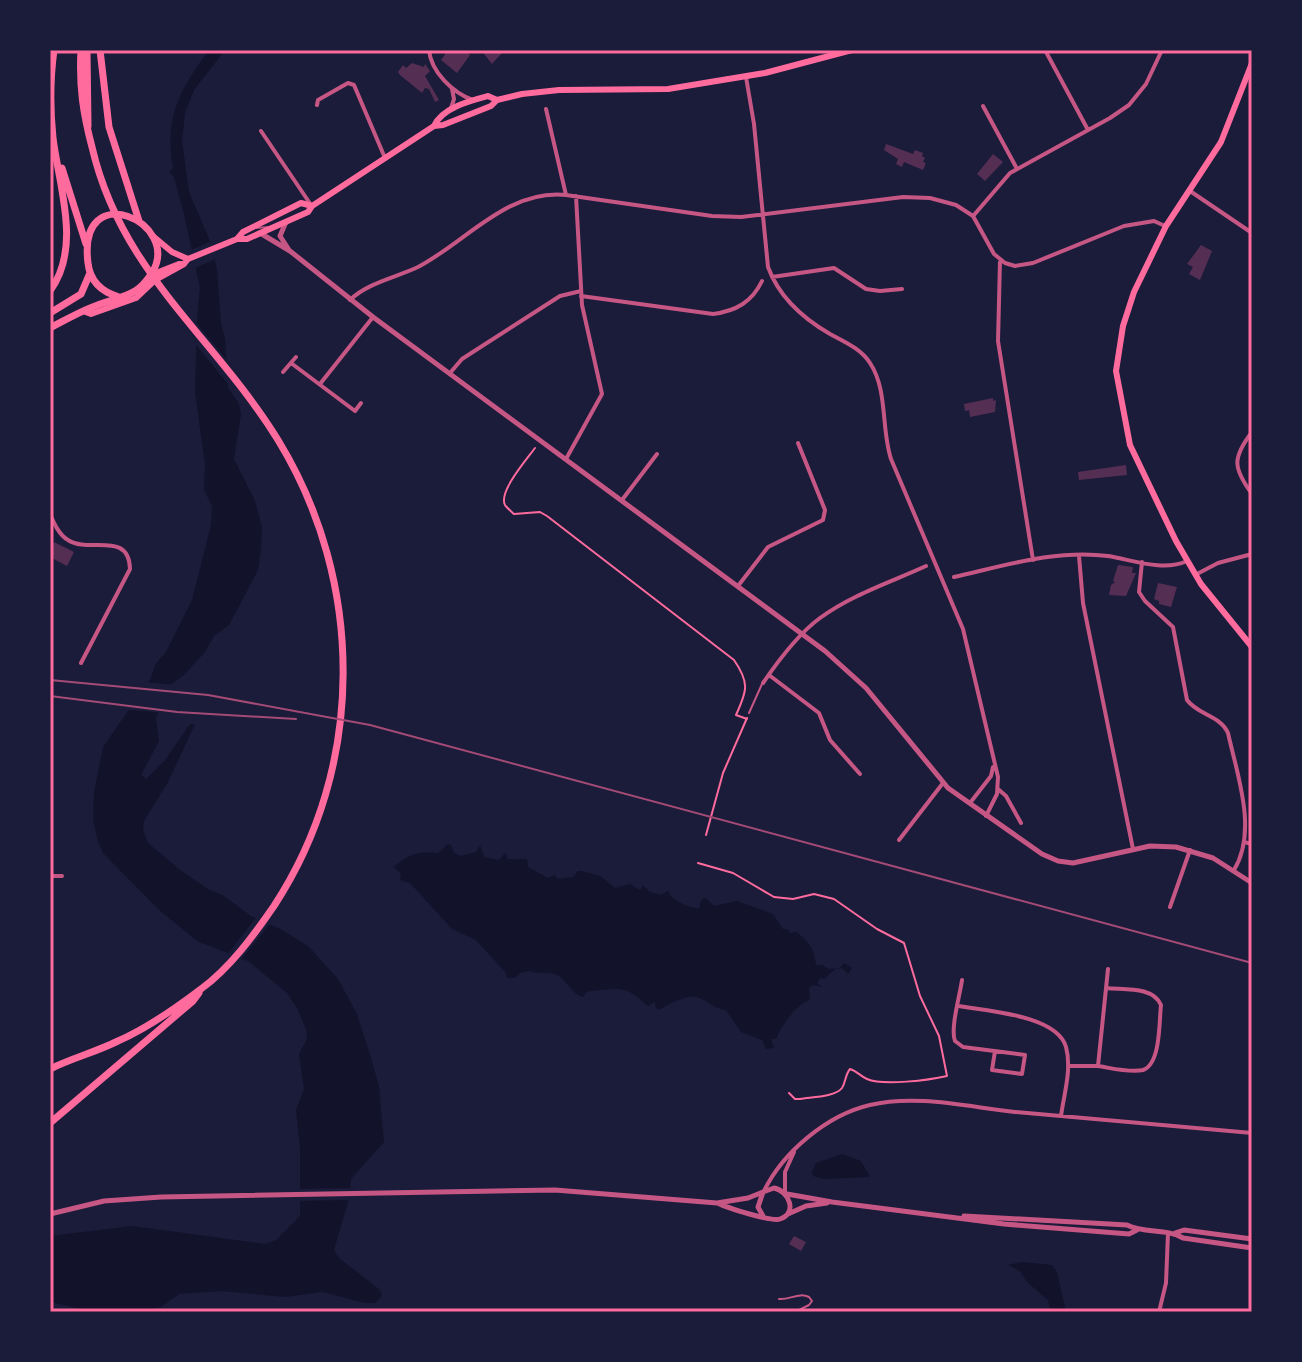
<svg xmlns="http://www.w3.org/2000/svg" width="1302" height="1362" font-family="Rubik,sans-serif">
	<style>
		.water { fill: #12122b }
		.pier { fill: #1b1b3a }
		.building { fill: #542f53 }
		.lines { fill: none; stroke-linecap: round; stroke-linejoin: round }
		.path { stroke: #ff6b9d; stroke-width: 2 }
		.service { stroke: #c65784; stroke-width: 2 }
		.minor { stroke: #c65784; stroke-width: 4 }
		.tertiary { stroke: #c65784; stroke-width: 5 }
		.secondary { stroke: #ff6b9d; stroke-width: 6 }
		.primary { stroke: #ff6b9d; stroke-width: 7 }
		.rail { stroke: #a44b75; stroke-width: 2 }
		.neatline { fill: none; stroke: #ff6b9d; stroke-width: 3 }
	</style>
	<rect width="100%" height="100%" fill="#1b1b3a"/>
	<!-- water -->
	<path class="water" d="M209,50H225L194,90L185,113L182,141L189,192L210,241L217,269L221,324L225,338L228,388L239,404L241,414L234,459L255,501L262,527L261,549L258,570L229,625L214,636L205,652L184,675L170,685L156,718L159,741L141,775L146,779L165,760L190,724H195L168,782L144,821L143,830L148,843L180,870L208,889L224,896L251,916L284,931L309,947L338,979L357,1014L372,1061L379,1087L384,1142L351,1179L348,1202L334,1250L339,1258L380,1290L382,1296L375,1303H365L323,1292L285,1297L222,1291L179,1294L161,1307L129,1312H95L50,1302V1236L132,1226L266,1244L276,1240L300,1216V1148L296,1110L304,1089L299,1054L307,1039L306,1029L297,1008L287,993L248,961L197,941L158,909L103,853L97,838L93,820L94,792L103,747L151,678L155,665L166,652L192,600L211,525L212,506L204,490L205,465L195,392L197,318L200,288L184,214L174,177L169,172L173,168C164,118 180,89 209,50Z
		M448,844L451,845L454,853L461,856L476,852L480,845L484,857L499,860L505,853L508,859H527L528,867L548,878L555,875L558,879L573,877L578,871H582L600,876L615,888L630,884L640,890L643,885L650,892L661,895L668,891C671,900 690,909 699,908L702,899L706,898L714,906L737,901L773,914L783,929H788L790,933L797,932C810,944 814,947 816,965H822L829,969L840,968L844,963L852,968L848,974L842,968L835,969L824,979L820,978L817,983L822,987L814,985L809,987L810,1000C797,1003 782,1025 776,1039H771L774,1048L766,1049L762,1040L741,1032L726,1010C714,1009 707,1000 697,997C686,995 668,1004 659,1010L656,1008L655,1002L648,1006C623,984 623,989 590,991L585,993L584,997C572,995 568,981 557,975C548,971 539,975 530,971L520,973L515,978H507L506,973L476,940L452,929L410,883L400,880L401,874L394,867C408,854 419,851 438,853Z
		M842,1154L861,1161L870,1177L825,1179L813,1176L812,1172L816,1163Z
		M1021,1262L1052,1265L1057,1272L1066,1312H1051L1048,1300L1027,1282L1020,1271L1008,1265Z"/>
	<!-- pier -->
	<path class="pier" d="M214,240L218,258L193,269L191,250Z
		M193,319L231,365L232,387L240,399L193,341Z
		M143,682L177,685L162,713L123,709Z
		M258,915L271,921L262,934L239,962L226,956Z
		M354,1188L352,1200L297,1201L296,1189Z"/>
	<!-- building -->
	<path class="building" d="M448,50H466L470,55L457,73L441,60Z
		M481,50H500L502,53L492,64Z
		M412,63L424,67L425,64L430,71L425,76L439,100L435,102L429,89L425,88L422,93L400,75L398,72L403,65L406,68Z
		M886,144L913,154L915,150L923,153L922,156L925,158L923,162L926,163L923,170L904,162L902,167L896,164L898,159L884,150Z
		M993,154L1003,162L985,181L977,174Z
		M1201,245L1212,251L1200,280L1189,274L1193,267L1187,264Z
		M993,398V401L996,400L995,412L970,417L969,410L965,411L964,404Z
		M1126,465L1127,475L1079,480L1078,472Z
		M54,542L74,552L67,566L50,557Z
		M1118,565L1133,567L1132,573H1136L1126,596L1109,595L1111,585L1115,582L1113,581Z
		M1158,583L1177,587L1171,607L1159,604V601L1154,599Z
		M794,1236L806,1242L801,1251L789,1244Z"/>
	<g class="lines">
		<!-- path -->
		<path class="path" d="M535,448C527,459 498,492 505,505C506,507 513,513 514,514L540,512L547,516L734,660C750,683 747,691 736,715L747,719
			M706,835L723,773L747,718
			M698,863L733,873L774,897L793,899L814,894L834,899L877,929L904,943L920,996L939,1036L947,1076C930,1080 883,1086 867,1079C860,1076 857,1071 850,1069C845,1075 846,1082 842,1088C835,1097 811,1097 800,1099H795L789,1093"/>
		<!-- service -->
		<path class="service" d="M254,228L271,227
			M749,713L762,684
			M779,1299C790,1300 799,1292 809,1297L812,1301L809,1305L795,1312"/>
		<!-- minor -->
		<path class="minor" d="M429,50C431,72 453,93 473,100
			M1045,50L1088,130
			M746,77L754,124L768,267C779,297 804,319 830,334C845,342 861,349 870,363C888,390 881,429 891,459L963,629L998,777L997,794L986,816
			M317,105L318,100L348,83L354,85L385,158
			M983,106L1016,167
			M451,108L454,99L452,89
			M546,109L566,195
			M261,131L311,205
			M1190,191L1252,233
			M974,215L1010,173L1110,118L1129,105L1146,84L1162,50
			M1000,261L998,341L1033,560
			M772,277L834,268L866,289L880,291L902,289
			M581,296L713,314C736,311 752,302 762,281
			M350,300C367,283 397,277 418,267C466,242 507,189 566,195L712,216L741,217L903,197L930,198L956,205L973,216L994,254L1005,263L1015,266L1033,263L1124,226L1154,221L1165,226
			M291,363L355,411L361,403
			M283,372L296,357
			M450,373L462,359L560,296L581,291
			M320,384L373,317
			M1252,432C1232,458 1233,468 1252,494
			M566,459L602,394L582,305L576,196
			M622,500L657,454
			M50,514C54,523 59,535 68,540C89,554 129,530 130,569L81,663
			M1079,556L1083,603L1133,849
			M1142,562L1139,592L1145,601L1173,627L1187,700C1198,715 1221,716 1228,733C1237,774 1258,831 1234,870
			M1195,575L1218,563L1252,554
			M954,577C1003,566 1057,549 1108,556C1133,560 1163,572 1187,561
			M738,586L768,547L823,520L825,510L798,443
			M769,675L819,713L830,740L860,774
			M763,683C778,661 798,634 820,618C851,595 891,582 926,566
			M50,777V810
			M998,789L1006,796L1021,823
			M970,803L991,776L993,767
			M899,840L943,783
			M1244,842L1252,844
			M50,876H62
			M1170,907L1190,850
			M962,980C960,995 950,1029 955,1041L963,1047L1025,1055L1022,1074L992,1070L995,1051
			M1106,988C1124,990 1153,986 1161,1005C1159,1021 1161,1064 1143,1070C1130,1073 1111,1068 1098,1066L1108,969
			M959,1006C987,1011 1057,1015 1066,1047C1072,1069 1064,1094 1061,1116
			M1068,1066H1098
			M764,1191C783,1152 827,1115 870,1105C916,1094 968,1107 1015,1112C1094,1119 1173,1126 1252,1133
			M785,1192V1172L794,1152
			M1159,1312L1166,1283L1168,1233"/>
		<!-- tertiary -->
		<path class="tertiary" d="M286,222L280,236L289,250
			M260,233L290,251L373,317L825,651L866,688L948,788L1042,854L1058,861L1073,863L1150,846L1176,847L1213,858L1252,883
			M787,1194L832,1202L1004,1224L1129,1234L1137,1230
			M718,1203C727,1208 772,1222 780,1219C798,1213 789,1191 774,1188L763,1192L758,1207L763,1216
			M50,1214L104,1201L161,1197L555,1190L717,1203L748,1198L763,1192
			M788,1214L806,1206L827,1203
			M964,1216L1127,1225C1145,1234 1166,1228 1183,1238L1252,1248
			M1175,1233L1184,1230L1252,1239"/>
		<!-- secondary -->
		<path class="secondary" d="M1252,63L1221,142L1166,226L1134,292L1123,326L1116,371L1130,445L1176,541L1201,584L1252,647
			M434,126C442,108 469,101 488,96L497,100
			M154,237L172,252L188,259
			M237,239H247L308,212L312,206L434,126L443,125L491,106L497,100L522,94L559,90L668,89L765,73L852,50
			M151,275L179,264H184L188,259L237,239L243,232L301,203L312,206
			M83,311L91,314L136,298L155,280L184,264"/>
		<!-- primary -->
		<path class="primary" d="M87,50L88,126
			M100,50L109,127L139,221
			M62,168L86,244
			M50,291C82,247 59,187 53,138C50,109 50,79 54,50
			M50,313L81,294L90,273
			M50,328C65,320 79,312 95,306C107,301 124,298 135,291C142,287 148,279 152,273C183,222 77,176 88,263C90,282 102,292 119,297
			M50,1069C72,1058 96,1052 118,1041C148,1028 176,1008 201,989C230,968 254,935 274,906C366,766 365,582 278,440C214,336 121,273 92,147C83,113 79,86 81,50
			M50,1123L193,1001L199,993"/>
		<!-- rail -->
		<path class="rail" d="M50,680L208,695L370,725L1252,963
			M50,696L177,712L296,719"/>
	</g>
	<!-- border -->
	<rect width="1302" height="1362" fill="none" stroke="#1b1b3a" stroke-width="104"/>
	<rect x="52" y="52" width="1198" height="1258" class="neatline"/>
</svg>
